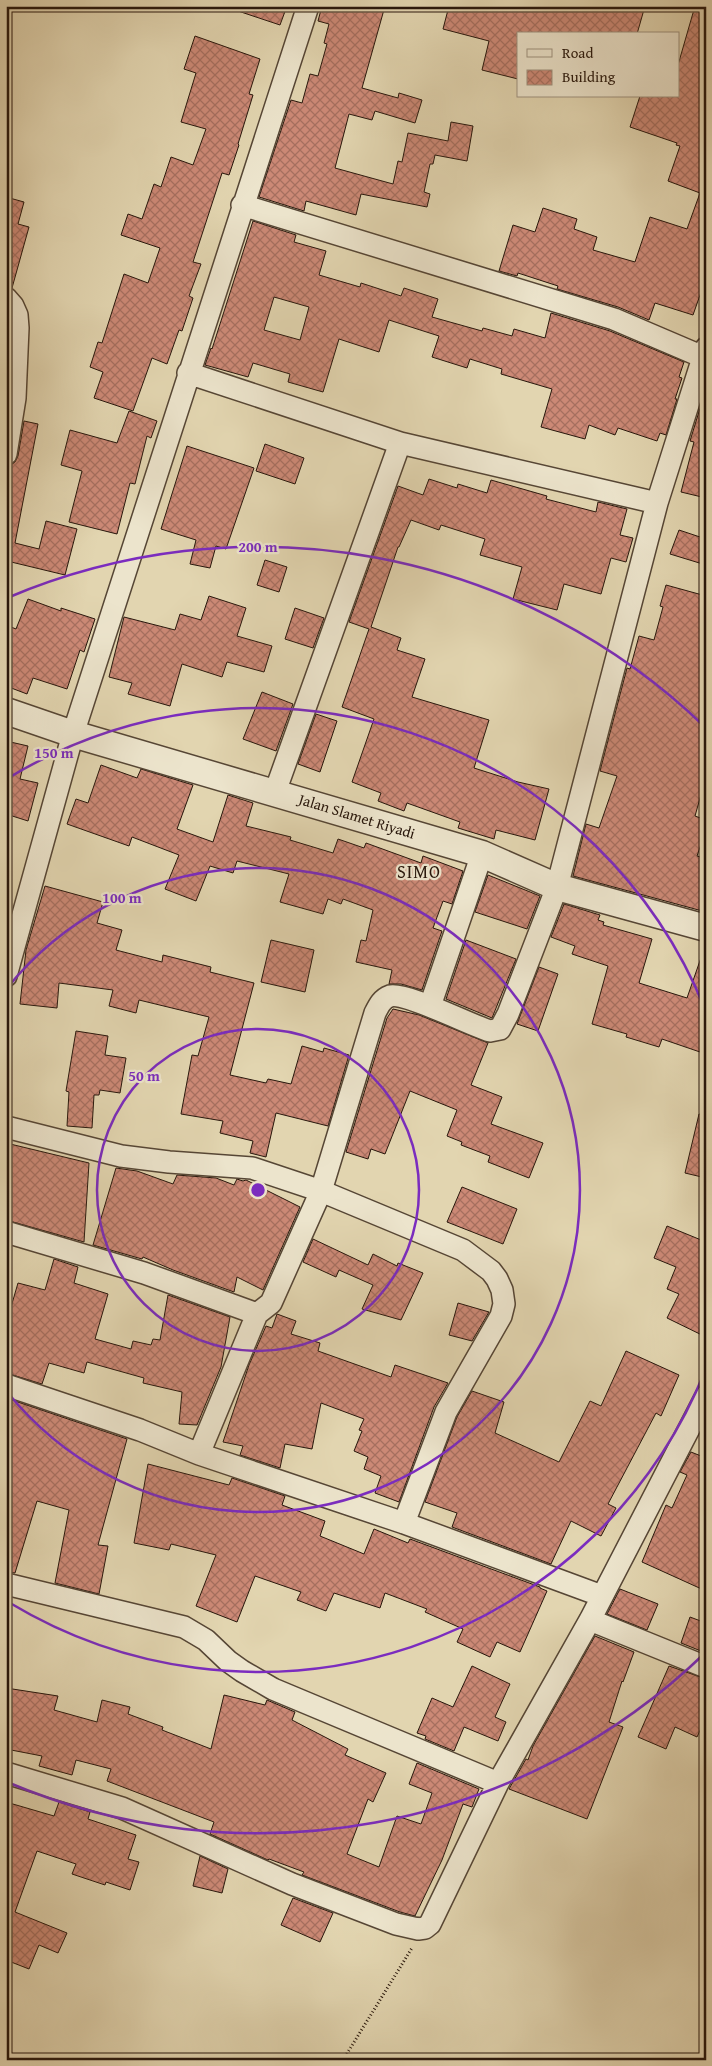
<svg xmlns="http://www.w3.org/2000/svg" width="712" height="2066" font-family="'Gentium Book Plus',serif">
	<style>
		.building { fill: url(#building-cross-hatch); stroke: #28170c; fill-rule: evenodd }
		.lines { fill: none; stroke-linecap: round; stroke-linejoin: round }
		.minor-casing { stroke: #564635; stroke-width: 24 }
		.tertiary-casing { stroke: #564635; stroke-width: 29 }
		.path { stroke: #28170c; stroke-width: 3; stroke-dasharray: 1 2.5; stroke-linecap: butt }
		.minor { stroke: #ece4cc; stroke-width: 21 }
		.tertiary { stroke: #ece4cc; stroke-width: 26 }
		.ring { fill: none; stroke: #7b2cbf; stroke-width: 2.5 }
		.labels { text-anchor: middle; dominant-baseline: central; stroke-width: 4.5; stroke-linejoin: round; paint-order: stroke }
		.street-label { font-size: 15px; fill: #28170c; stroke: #ece4cc }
		.quarter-label { font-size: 18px; letter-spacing: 1px; fill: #28170c; stroke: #ece4cc }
		.centre { fill: #7b2cbf; stroke: #ece4cc; stroke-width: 2.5 }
		.ring-label { font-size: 15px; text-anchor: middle; font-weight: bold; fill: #7b2cbf; stroke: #ece4cc; stroke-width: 4.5; stroke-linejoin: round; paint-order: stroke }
	</style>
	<defs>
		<pattern id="building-cross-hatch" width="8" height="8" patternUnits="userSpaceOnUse" patternTransform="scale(1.25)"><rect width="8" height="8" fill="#cc8976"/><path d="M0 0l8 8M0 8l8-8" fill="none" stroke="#a66f5f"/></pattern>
	</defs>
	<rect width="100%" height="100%" fill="#e2d5b0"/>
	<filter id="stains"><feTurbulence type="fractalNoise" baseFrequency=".004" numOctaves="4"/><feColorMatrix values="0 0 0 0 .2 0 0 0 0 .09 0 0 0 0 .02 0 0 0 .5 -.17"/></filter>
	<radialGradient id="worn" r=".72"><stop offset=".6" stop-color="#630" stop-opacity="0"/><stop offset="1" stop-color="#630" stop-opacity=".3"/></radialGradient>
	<!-- building -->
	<path class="building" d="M232,6H287L280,25L232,9Z
		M322,6H385L362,88L398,98L399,93L422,100L415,123L375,111L372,120L349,114L335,168L393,184L398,161L402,162L408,133L448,141L451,122L473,126L467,161L435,155L433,164H430L424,192L430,194L427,207L361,194L356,215L306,201L304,211L259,197L291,100L302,103L310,74L318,76L327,44L324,43L329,24L318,21Z
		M449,6H645L637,34H518V79L482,70L489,41L443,29Z
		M695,6H706V278L693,315L655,303L649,320L618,307L557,289L558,286L518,273L517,276L499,271L513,225L535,232L543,208L577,219L574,229L597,237L593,250L635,262L650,217L687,229L700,193L668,181L680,146L676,145L677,143L630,127L640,96H678V65Z
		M195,36L260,59L249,94L253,95L238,144L239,145L229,175L222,173L193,262L201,264L189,296L193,298L182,331L179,330L167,364L152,358L133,411L94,398L103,372L90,367L98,342L102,343L124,274L148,283L160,248L121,235L128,214L142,219L154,184L161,187L171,157L193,165L206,129L181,122L196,73L184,69Z
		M6,197L24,202L18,224L29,227L12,288L6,286Z
		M253,221L296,235L294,242L326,251L319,275L360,287L361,283L401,296L404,288L438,299L432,317L482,331L483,328L512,336L514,329L545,338L551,313L610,331L684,362L679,377L682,378L675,399H677L666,435L660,433L657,441L618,428L615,435L589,425L585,439L541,427L552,389L501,374L502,369L470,359L467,368L432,357L439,336L389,320L379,352L339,339L323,392L288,382L290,374L253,363L248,377L205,365L211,348L212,349ZM274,297L309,307L300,340L264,330Z
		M701,405L706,406V498L681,492L694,442L690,441Z
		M129,411L157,421L151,438L147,436L135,484L130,483L117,534L69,522L82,471L61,465L70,430L117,443Z
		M24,421L38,424L15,543L39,549L46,521L77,529L65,575L7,561L11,543H6V481L9,466L15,462L18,456Z
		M265,444L304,458L295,484L256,471Z
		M187,446L254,468L226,549L216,546L210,568L190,564L196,540L161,529Z
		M429,479L457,488L458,484L487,493L491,480L547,496L546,499L596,512L598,502L627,509L620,535L633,538L626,562L611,558L601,594L564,584L557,610L513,599L522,567L480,555L485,539L441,525L439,530L411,520L399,547H398L371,627L401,638L397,650L425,659L412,697L489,720L474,768L518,782L549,789L535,840L496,830L494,839L458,828L460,822L407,803L404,811L378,801L381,793L352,782L374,719L342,707L369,629L349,622L398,486L423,495Z
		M679,530L706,539V565L670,554Z
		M265,560L287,567L279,592L257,585Z
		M666,585L706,596V777L695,816L706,820V830L697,856L706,859V912L573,876L586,824L599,828L617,776L600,771L627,668L630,669L639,636L654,640L663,607L660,606Z
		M209,596L246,608L237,636L272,646L264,672L227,662L222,677L182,664L170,706L128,694L132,683L109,677L124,617L175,630L180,614L201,620Z
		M28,599L61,611V608L95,619L84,652L80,650L67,689L33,678L27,694L6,686V625L16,629Z
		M295,608L324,618L313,648L285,639Z
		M262,692L293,704L276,751L243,739Z
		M316,714L337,721L320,772L298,764Z
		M6,741L28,746L20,779L38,783L28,821L6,814Z
		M101,765L137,778L141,769L193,785L177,829L213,842L228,795L253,803L246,826L291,837L290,840L333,853L338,839L364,848L366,843L421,863L423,856L463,871L452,904L443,901L433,928L442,931L422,990L401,984H389L392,970L356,962L361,940L366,941L373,910L343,899L341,904L328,899L323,914L280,902L289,874L237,861L233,873L210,866L196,901L165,889L179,855L132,837L129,846L67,824L76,799L88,803Z
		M488,875L540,896L527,929L475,912Z
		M45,886L103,902L97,923L122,930L116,950L162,962L163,955L211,967L210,972L254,983L230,1075L266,1083L268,1079L291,1084L302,1046L323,1052L324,1048L349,1055L328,1126L276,1113L266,1157L250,1153L253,1141L220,1133L223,1121L181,1114L192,1055L198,1056L209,1017L139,1000L136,1013L109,1006L113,990L59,983L57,1008L20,1004L26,950Z
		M564,904L600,915L598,920L604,922L603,925L652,939L639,983L687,998L703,952L706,953V1052L701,1050L700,1052L662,1039L659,1047L626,1037L627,1034L592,1024L608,966L572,954L575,946L551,937Z
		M271,940L314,950L305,992L261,982Z
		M466,940L516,959L492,1018L446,999Z
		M539,967L558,974L538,1031L517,1024Z
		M393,1009L419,1015L488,1043L471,1085L502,1097L491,1124L543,1143L529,1178L488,1162L490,1156L461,1145L462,1142L447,1136L457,1110L410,1091L385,1154L371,1149L368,1159L346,1152L387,1018Z
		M76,1031L108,1036L105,1055L126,1058L120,1093L100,1090L99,1095H94L92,1128L67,1126L69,1092L66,1091Z
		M699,1114L706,1115V1178L685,1173Z
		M6,1143L89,1163L84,1242L6,1220Z
		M116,1168L137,1171L173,1184L177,1175L216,1178L234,1185L237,1179L243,1181L246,1180L300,1207L263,1290L237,1277L234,1292L173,1270L143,1257L142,1259L93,1245Z
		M462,1187L517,1209L503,1244L447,1222Z
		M667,1226L706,1242V1337L667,1318L679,1294L667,1289L676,1267L654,1258Z
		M313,1239L368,1265L373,1254L397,1266L398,1263L423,1273L401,1320L362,1309L373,1285L339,1270L336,1277L303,1262Z
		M54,1259L78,1267L74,1283L108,1294L95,1339L131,1349L133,1341L151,1345L153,1339L160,1340L168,1295L230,1317L221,1367L197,1425L179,1424L182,1392L143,1383L144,1378L87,1362L84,1373L49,1363L42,1384L6,1373V1306L11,1307L18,1283L45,1290Z
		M458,1303L489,1312L472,1341L449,1335Z
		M277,1314L296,1321L291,1334L320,1343L318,1351L391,1377L395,1365L448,1383L434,1407L399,1502L375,1493L381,1476L364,1469L368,1457L354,1451L362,1431L359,1430L364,1419L321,1403L312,1449L285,1444L280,1468L240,1455L243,1446L223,1442L249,1365L266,1326L272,1328Z
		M626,1351L679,1375L661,1416L656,1413L608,1504L616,1508L601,1536L571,1521L551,1564L452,1527L457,1513L425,1502L457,1417L472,1391L504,1402L495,1433L559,1462L590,1401L601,1406Z
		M6,1398L127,1439L98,1545L108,1546L99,1594L55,1583L69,1510L37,1501L15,1573L6,1572Z
		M691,1452L706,1458V1591L642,1562L666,1505L672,1508L687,1475L680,1472Z
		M148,1464L229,1485L232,1478L285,1496L282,1505L325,1521L320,1536L364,1554L374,1529L408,1543L410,1539L540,1587V1588L547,1591L520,1652L497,1642L490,1657L457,1642L463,1629L425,1612L427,1609L385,1593L380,1608L334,1593L326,1611L297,1600L301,1592L255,1576L237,1622L196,1606L216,1555L171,1544L169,1550L134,1543Z
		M620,1589L658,1604L647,1630L607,1614Z
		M690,1617L706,1623V1653L681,1643Z
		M595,1636L634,1652L623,1682L622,1681L609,1722L623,1727L587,1819L509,1789L526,1759L528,1760L533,1746Z
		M472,1666L510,1684L495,1717L506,1722L498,1741L464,1727L454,1751L425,1739L426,1736L417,1733L432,1698L453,1707Z
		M669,1666L706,1679V1718L697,1737L675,1727L666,1749L638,1737Z
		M6,1688L58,1696L54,1710L97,1722L102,1700L130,1707L128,1714L163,1727L162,1730L211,1749L224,1695L265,1705L267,1700L295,1712L292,1720L348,1749L345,1755L386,1773L373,1802L368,1799L347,1854L379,1867L397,1816L421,1824L432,1793L409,1784L417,1763L479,1789L472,1807L463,1804L442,1860L415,1916L400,1912L302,1875L304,1872L269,1859L268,1860L210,1834L214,1822L107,1781L111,1769L76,1760L72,1775L39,1766L42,1756L6,1749Z
		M6,1802L54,1816L59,1802L90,1812L88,1819L136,1835L128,1859L139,1862L130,1890L106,1882L105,1885L72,1874L76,1864L37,1851L15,1912L67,1933L58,1953L39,1945L29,1969L6,1960Z
		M200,1856L228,1869L222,1893L193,1886Z
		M293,1898L333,1913L320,1942L281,1925Z"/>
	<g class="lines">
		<defs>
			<path id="minor" d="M242,205L614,319L703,357
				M6,298L13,306L17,315L18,328L15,398L6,454
				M188,373L400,443L657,503
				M275,792L400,443
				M6,976L73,734L308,6
				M430,1006L482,854
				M6,1127L121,1156L169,1162L252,1168L321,1191L463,1250L491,1271L497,1279L502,1290L504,1304L501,1316L446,1412L404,1523
				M6,1232L144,1273L257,1314
				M6,1385L140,1430L199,1454L404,1523L602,1596
				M199,1454L257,1314L271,1303L321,1191L375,1013C379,1005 382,999 390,996C406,992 470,1025 490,1031L500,1029L508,1014L557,887L657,503L706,348
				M6,1584L184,1627L206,1640L228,1661L242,1671L273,1689L498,1783
				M590,1620L706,1667
				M6,1773L122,1808L292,1884L396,1924L418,1929L425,1928L430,1924L498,1783L590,1620L706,1396"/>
			<path id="tertiary" d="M6,711L73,734L482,854L557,887L706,928"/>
		</defs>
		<!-- minor casing -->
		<use href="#minor" class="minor-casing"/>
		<!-- tertiary casing -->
		<use href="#tertiary" class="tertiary-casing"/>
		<!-- path -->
		<path class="path" d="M343,2060L412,1948"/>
		<!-- minor -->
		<use href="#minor" class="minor"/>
		<!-- tertiary -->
		<use href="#tertiary" class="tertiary"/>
	</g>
	<!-- distance rings -->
	<g class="ring">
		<circle cx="258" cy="1190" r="161"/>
		<path d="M8 987A322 322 0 1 1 8 1393"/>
		<path d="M705 1371A482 482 0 0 1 10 1603M10 777A482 482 0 0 1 705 1009"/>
		<path d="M705 1653A643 643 0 0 1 7 1782M7 598A643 643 0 0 1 705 727"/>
	</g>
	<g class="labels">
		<!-- street labels -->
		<g class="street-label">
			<text transform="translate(357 816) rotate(17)">Jalan Slamet Riyadi</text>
		</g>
		<!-- quarter labels -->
		<g class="quarter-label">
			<text x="419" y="871">SIMO</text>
		</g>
	</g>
	<circle cx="258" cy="1190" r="8" class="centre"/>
	<g class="ring-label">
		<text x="258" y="552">200 m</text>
		<text x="54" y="758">150 m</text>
		<text x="122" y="903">100 m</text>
		<text x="144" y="1081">50 m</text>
	</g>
	<!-- margin -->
	<rect width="712" height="2066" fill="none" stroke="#e2d5b0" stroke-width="25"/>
	<rect x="8" y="8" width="697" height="2051" fill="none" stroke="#28170c" stroke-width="2.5"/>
	<rect x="12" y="12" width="687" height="2041" fill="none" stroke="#28170c"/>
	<!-- legend -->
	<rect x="517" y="32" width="162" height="65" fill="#ece4cc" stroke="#9e927f"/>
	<rect x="527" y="49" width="25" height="8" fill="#ece4cc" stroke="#9e927f"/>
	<text x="562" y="58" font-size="15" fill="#28170c">Road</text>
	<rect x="527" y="70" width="25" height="15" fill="url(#building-cross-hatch)" stroke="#9e927f"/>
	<text x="562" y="82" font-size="15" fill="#28170c">Building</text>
	<rect width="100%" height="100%" filter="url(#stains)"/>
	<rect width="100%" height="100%" fill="url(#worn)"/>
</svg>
